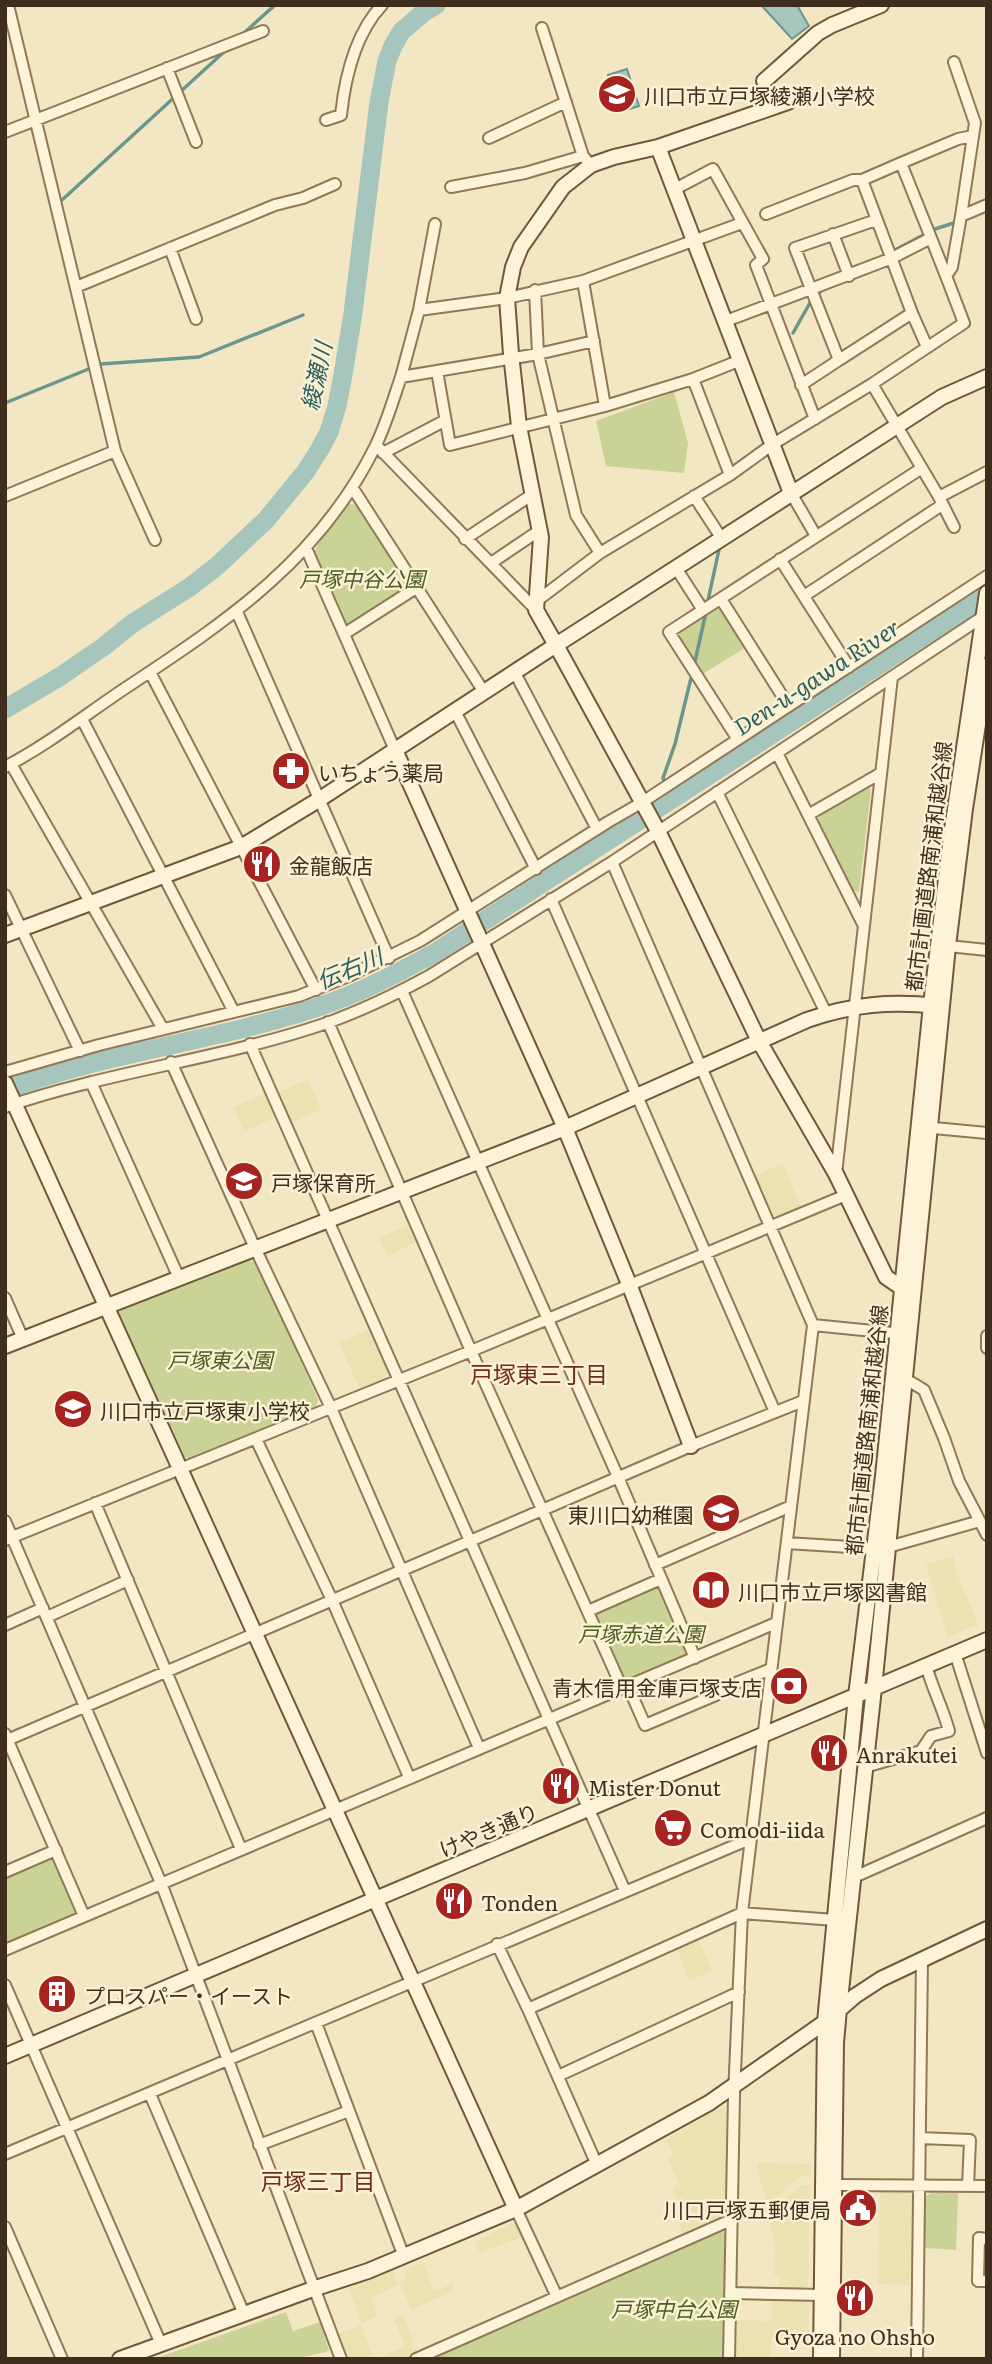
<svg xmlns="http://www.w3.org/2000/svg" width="992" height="2364" font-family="Literata,'Noto Sans JP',serif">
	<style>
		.farmland { fill: #eae2b0 }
		.green { fill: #cad395 }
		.water { fill: #a6c6bd; stroke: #6b968c; stroke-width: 2 }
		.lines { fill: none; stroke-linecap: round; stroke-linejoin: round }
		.stream { stroke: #6b968c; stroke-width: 3.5 }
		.river { stroke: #a6c6bd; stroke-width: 19 }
		.street-casing { stroke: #917857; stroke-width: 14 }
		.secondary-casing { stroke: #72583a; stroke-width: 18 }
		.street { stroke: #fdf3d8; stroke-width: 10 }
		.secondary { stroke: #fdf3d8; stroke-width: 14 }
		.labels { text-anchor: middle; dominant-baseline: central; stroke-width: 5; stroke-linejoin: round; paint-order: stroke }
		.poi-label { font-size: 21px; fill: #3f2e1d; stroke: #faf0d4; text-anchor: start }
		.park-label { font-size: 21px; font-style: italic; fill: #4c5e21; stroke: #faf0d4 }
		.street-label { font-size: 21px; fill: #3f2e1d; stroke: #faf0d4 }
		.water-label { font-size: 23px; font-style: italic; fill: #2b605e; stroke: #faf0d4 }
		.neighbourhood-label { font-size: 23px; fill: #712d17; stroke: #faf0d4 }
	</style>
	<rect width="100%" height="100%" fill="#f3e7c3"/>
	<!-- farmland -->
	<path class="farmland" d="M308,1079L321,1109L289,1124L275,1094Z
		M266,1093L276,1117L244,1131L234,1107Z
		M783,1163L801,1207L779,1217L771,1215L755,1176Z
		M411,1224L419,1241L387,1256L379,1238Z
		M369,1329L389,1372L384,1379L360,1389L339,1343Z
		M953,1556L957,1574L978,1624L948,1637L926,1565Z
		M697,1938L713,1971L689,1981L677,1947Z
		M720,2107L727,2108L724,2215L683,2234L669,2206L678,2201L673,2188L679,2184L668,2160L674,2154L666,2140Z
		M757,2163L811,2164L810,2177L801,2176L768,2204L759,2177Z
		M801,2185H810L808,2285L803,2290L779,2288L780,2276L774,2275L775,2247L770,2221L771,2212Z
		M880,2191H909L915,2196L913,2285L878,2284Z
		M513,2222L517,2224L521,2237L480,2253L475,2242Z
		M423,2262L434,2291L452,2284L455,2290L411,2310L399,2281L406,2279L403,2270Z
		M393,2271L398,2285L371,2298L377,2316L362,2323L349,2288Z
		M773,2299H802L809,2305L808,2340L771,2339L770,2359L734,2358L735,2320L771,2321Z
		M403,2315L414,2341L410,2344L412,2349L417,2348L419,2352L403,2359H383L382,2357L405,2345L394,2320Z
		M361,2325L372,2354L364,2359H345L336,2335Z"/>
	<!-- green -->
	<path class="green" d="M674,392L688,443L684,473L606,466L596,421Z
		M349,504L356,505L408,585L406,590L346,627L314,554C317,540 339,517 349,504Z
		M715,608L721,609L746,647L703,674L679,638L680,630Z
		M866,786L871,790L859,892L854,891L818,820L820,816Z
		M250,1260L259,1265L318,1400L316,1407L191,1459L185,1457L119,1313L122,1309Z
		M654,1586L661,1587L687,1647L686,1655L629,1681L622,1680L594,1616L595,1610Z
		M47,1857L55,1861L76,1910L73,1917L5,1944V1875Z
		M931,2193H958L956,2250L924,2248L925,2197Z
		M719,2229L727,2235L725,2359H424Z
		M286,2312L293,2331L320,2322L329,2351L294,2359H154Z"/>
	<!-- water -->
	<path class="water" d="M765,5H797L809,26L792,39L763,7Z
		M627,69L639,106L620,112L608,75Z"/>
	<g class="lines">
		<!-- stream -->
		<path class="stream" d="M244,33L275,5
			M62,200L226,50
			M891,252L935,229L957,222
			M793,333L811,301L823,289
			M5,403L101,364L199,357L303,315
			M707,605L720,545
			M694,666L706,612
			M673,799L663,778L675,744L692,674"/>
		<!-- river -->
		<path class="river" d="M5,709L61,676L103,647L133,623L190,587L217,566L266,520L306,471L320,449L329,432L337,406L343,375L353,313L379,102L387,61L393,46L401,32L424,12L436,5
			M5,1090C107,1052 218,1041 321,1006C361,993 397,973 433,954L987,595"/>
		<defs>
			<path id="street" d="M8,5L115,451L155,540
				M542,28L583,156L591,165
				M954,62L975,123L961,216
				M167,68L196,142
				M326,120L341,115C345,77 355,34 382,5
				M5,132L263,31
				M489,138L566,102
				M901,163L958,139L973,136
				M862,180L912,313
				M451,187L525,173L583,156
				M675,189L713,169L763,259L756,265L815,419
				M766,214L853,180H862L901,163L931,238
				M833,234L849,276
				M170,248L196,319
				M583,281L605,406
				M76,287L275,205L303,198L335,184
				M535,290L538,354L576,515L600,553L538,600
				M419,310L507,298L583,281L742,223
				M726,321L811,289L795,248L876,220
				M839,360L912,313L927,347
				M437,371L450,445L605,406L693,379L741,360
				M401,377L419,310L435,224
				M693,379L730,475
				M872,384L939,497L954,527
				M801,385L839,360L811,289L892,258L931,238L946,276
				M376,445L536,610
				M383,453L444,421
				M352,487L484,692
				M791,493L816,536
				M5,496L115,451
				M694,496L722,539
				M939,497L987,472
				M465,539L533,494
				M306,548L395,750
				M600,553L730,475L773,444L872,384L964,323L946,276L952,267L961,216L987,205
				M780,559L849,667
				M491,563L540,530
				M676,568L703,610
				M804,596L942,505
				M721,599L788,705
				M237,612L389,958
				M344,634L416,588
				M150,672L316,990
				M515,673L597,829
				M455,711L536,869
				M82,719L234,1012
				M737,738L669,632L922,468
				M777,753L863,924
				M11,764L163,1029
				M5,767C49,744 89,712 130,685C230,619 320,558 375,447C386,425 393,400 401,377L538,354L594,341
				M717,792L826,1013
				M808,815L881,773
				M612,862L813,1325L742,1913L734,2095L729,2359
				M5,895L80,1051
				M551,899L775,1412
				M948,946L987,950
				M402,991L618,1477L695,1658
				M328,1022L471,1351L622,1688
				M250,1044L625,1891
				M171,1062L255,1248L331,1408L479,1748
				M5,1072L99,1045L299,996L351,975L420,941L608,822L641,803L987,576
				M91,1082L179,1278
				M5,1107C110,1071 222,1059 327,1023C363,1010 396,994 429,976L612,862L987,614
				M923,1127L987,1133
				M836,1174L892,677
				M5,1298L23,1339
				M813,1325L903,1334
				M987,1336V1348
				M904,1378L924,1390L944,1438L959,1481L987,1535
				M256,1439L332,1600L409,1777
				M95,1503L241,1849
				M5,1521L161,1883L341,2359
				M5,1540L471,1351L846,1195
				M787,1543L881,1549L980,1521
				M655,1565L791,1506
				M588,1611L661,1579
				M47,1617L128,1580
				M5,1625L43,1608
				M955,1653L987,1753
				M628,1686L645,1725L716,1695L736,1683L771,1669
				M5,1734L84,1916
				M5,1741L691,1446L803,1401
				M865,1767L921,1751L931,1736L949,1731C943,1708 932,1688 926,1665
				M5,1872L56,1850
				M852,1878L987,1818
				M497,1944L528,2009L597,2165
				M5,1950L776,1623
				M5,1985L161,2344
				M528,2009L742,1913L835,1920
				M316,2023L404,2257
				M558,2076L739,1992
				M150,2094L244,2314
				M920,2138L970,2140L968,2186
				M259,2145L349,2111
				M5,2154L750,1839
				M835,2185L987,2186
				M516,2209L557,2297
				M5,2227L62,2359
				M987,2239L979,2238L978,2281H987
				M730,2293L822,2295
				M416,2359L731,2220
				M917,2359L922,1959"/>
			<path id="secondary" d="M764,81L818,33L832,25L881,5
				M788,102L658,147L614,157L591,165L563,187L521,247L513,267L507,298L511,354L519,426L541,537L536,610L556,645L942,397L987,377
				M658,147L791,493
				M395,750L565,1128L629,1284L691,1446
				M5,935L241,847L320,799L556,645L658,831L759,1041L836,1174L886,1277L902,1288
				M5,1083L516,2209
				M5,1346L565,1128L807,1020C853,1004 890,1001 938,1006
				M5,2056L987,1640
				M120,2359L313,2289L368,2271L516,2209L709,2103L825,2022L855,1996L881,1979L987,1929
				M821,2359L825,2022L856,1696L883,1476L931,1005L951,836L987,593
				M832,2359L836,2043L839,2009L874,1688L948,946L965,809L987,666"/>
		</defs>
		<!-- street casing -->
		<use href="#street" class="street-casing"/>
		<!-- secondary casing -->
		<use href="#secondary" class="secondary-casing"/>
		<!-- street -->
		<use href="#street" class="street"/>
		<!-- secondary -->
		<use href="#secondary" class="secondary"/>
	</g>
	<!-- icons -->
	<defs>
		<symbol id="school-disc" viewBox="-11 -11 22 22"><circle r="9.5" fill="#a7231f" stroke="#faf0d4"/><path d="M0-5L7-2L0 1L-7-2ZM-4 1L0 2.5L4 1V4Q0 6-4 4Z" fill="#fff"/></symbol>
		<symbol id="pharmacy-disc" viewBox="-11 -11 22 22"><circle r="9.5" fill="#a7231f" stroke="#faf0d4"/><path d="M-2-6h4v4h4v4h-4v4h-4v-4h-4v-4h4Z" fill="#fff"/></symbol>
		<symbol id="restaurant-disc" viewBox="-11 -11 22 22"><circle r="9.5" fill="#a7231f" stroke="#faf0d4"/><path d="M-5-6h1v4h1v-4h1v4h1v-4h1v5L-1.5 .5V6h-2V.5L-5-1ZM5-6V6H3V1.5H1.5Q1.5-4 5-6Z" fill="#fff"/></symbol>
		<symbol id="library-disc" viewBox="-11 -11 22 22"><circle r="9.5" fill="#a7231f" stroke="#faf0d4"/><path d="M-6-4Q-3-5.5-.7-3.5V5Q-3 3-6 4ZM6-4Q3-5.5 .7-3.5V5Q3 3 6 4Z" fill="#fff"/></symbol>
		<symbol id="bank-disc" viewBox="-11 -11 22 22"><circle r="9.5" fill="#a7231f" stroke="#faf0d4"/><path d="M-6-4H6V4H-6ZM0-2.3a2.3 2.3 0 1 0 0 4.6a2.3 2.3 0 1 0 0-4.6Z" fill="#fff"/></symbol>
		<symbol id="supermarket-disc" viewBox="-11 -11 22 22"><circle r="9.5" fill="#a7231f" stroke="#faf0d4"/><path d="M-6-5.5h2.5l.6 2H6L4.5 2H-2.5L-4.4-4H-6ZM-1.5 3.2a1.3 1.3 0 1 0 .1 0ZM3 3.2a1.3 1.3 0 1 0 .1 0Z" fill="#fff"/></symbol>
		<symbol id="building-disc" viewBox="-11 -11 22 22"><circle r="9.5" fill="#a7231f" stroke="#faf0d4"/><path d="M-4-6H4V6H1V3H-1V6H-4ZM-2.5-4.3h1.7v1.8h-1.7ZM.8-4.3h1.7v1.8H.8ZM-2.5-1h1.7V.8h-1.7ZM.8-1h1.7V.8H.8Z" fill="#fff"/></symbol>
		<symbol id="civic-disc" viewBox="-11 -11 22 22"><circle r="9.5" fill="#a7231f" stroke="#faf0d4"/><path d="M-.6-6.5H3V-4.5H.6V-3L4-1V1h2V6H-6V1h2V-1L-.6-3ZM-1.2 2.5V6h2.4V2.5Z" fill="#fff"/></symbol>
	</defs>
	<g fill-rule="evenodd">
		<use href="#school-disc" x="595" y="72" width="44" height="44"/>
		<use href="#pharmacy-disc" x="269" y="749" width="44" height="44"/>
		<use href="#restaurant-disc" x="240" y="842" width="44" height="44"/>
		<use href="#school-disc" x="222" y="1159" width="44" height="44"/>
		<use href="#school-disc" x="51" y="1387" width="44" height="44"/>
		<use href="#school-disc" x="699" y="1491" width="44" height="44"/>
		<use href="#library-disc" x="689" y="1568" width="44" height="44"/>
		<use href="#bank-disc" x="767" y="1664" width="44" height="44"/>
		<use href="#restaurant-disc" x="807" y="1731" width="44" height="44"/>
		<use href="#restaurant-disc" x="539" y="1764" width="44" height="44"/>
		<use href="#supermarket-disc" x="651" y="1806" width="44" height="44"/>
		<use href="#restaurant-disc" x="432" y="1879" width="44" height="44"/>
		<use href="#building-disc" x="35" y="1972" width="44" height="44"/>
		<use href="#civic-disc" x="836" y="2186" width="44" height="44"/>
		<use href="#restaurant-disc" x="833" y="2276" width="44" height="44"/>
	</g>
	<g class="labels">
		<!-- poi labels -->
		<g class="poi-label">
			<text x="644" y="94">川口市立戸塚綾瀬小学校</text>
			<text x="318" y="771">いちょう薬局</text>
			<text x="289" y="864">金龍飯店</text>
			<text x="271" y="1181">戸塚保育所</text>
			<text x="100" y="1409">川口市立戸塚東小学校</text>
			<text x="694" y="1513" text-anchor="end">東川口幼稚園</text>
			<text x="738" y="1590">川口市立戸塚図書館</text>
			<text x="762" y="1686" text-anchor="end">青木信用金庫戸塚支店</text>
			<text x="856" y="1753">Anrakutei</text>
			<text x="588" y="1786">Mister Donut</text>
			<text x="700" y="1828">Comodi-iida</text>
			<text x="481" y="1901">Tonden</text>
			<text x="84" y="1994">プロスパー・イースト</text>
			<text x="831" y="2208" text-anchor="end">川口戸塚五郵便局</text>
			<text x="855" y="2335" text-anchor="middle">Gyoza no Ohsho</text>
		</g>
		<!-- park labels -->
		<g class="park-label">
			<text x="362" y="577">戸塚中谷公園</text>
			<text x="220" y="1358">戸塚東公園</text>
			<text x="641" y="1632">戸塚赤道公園</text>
			<text x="674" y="2307">戸塚中台公園</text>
		</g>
		<!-- street labels -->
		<g class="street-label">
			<text transform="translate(927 866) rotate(-83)">都市計画道路南浦和越谷線</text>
			<text transform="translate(865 1430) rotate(-84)">都市計画道路南浦和越谷線</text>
			<text transform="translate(488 1829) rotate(-23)">けやき通り</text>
		</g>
		<!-- water labels -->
		<g class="water-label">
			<text transform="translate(315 376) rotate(-78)">綾瀬川</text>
			<text transform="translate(816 676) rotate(-33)">Den-u-gawa River</text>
			<text transform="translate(349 967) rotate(-23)">伝右川</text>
		</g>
		<!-- neighbourhood labels -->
		<g class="neighbourhood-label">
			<text x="539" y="1373">戸塚東三丁目</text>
			<text x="318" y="2180">戸塚三丁目</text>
		</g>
	</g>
	<!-- border -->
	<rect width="992" height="2364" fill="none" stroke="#3f2e1d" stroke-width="14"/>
</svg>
